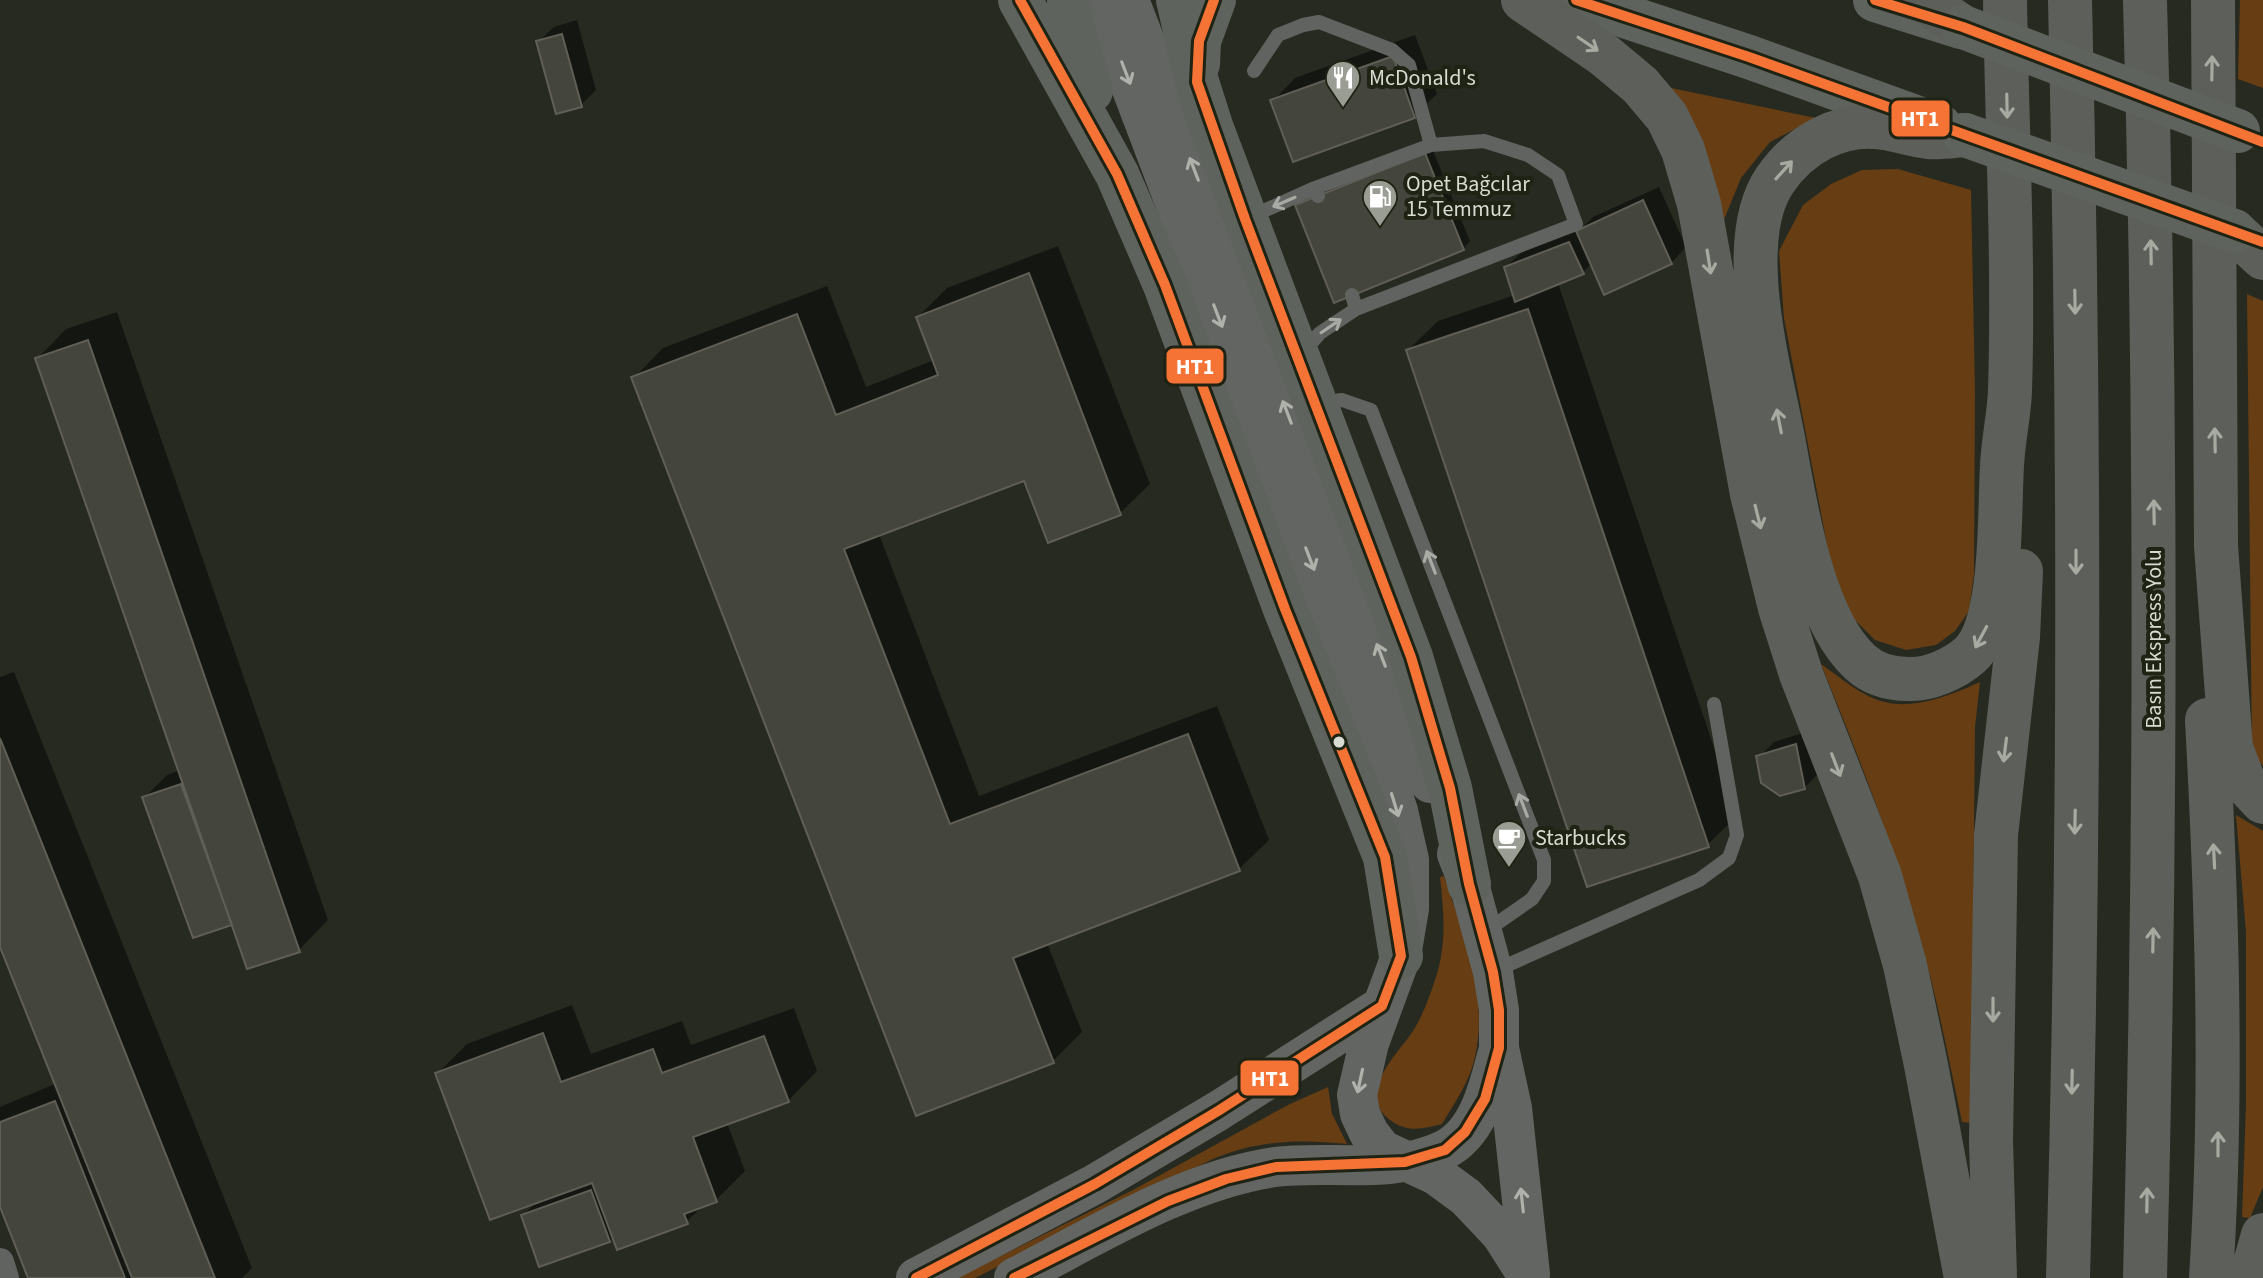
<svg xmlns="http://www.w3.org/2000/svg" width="2263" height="1278" font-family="'Source Sans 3',sans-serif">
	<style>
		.green { fill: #673d13 }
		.shadow { fill: #0007 }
		.building { fill: #44453d; stroke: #5f5f56; stroke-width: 2 }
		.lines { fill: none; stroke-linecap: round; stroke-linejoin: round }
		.lane { stroke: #606360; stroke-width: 14 }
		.street { stroke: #606360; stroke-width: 28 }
		.secondary { stroke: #626561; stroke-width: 40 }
		.primary { stroke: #5f635d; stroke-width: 44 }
		.highway { stroke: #5d605a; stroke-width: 44 }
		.primary-bridge { stroke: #5f635d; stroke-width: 44 }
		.bus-1-casing { stroke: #1f2314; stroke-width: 16 }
		.bus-1 { stroke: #f57335; stroke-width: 10 }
		.oneway { stroke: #a7aaa1 }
		.oneway2 { stroke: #afb2aa }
		.oneway3 { stroke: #a8aba4 }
		.bus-dot { fill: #d8dbd1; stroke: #1f2314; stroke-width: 3 }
		.labels { text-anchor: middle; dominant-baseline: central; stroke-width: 8; stroke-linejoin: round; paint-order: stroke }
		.poi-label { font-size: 22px; fill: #d8dbd1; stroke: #1f2314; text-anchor: start }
		.street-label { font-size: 22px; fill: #d8dbd1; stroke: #1f2314 }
		.line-badge { stroke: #1f2314; stroke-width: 3 }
		.badge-label { font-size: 22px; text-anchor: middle; font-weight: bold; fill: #fff }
	</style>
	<rect width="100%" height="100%" fill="#272a20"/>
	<!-- green -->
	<path class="green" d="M2240,0H2263V88L2238,79Z
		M1671,88L1816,118L1770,142L1741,178L1721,227Z
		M1898,169L1971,190L1975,392L1974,574L1969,611L1955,631L1936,645L1906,650L1875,640L1851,616L1832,571L1784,318L1779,251L1803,205L1831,184L1862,170Z
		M2247,294L2263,301V766L2252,754Z
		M1821,664C1840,677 1862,697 1885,702C1915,710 1954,694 1980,682L1975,727L1971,1123L1962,1122C1948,1055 1935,987 1915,921C1889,833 1855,748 1821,664Z
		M2236,815L2263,831V1187L2250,1218L2242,1217L2246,1105V932Z
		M1444,876C1463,934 1489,995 1475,1057C1470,1081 1454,1104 1442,1124C1423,1129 1407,1133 1390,1120C1352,1092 1403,1050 1416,1026C1424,1012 1430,995 1435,980C1447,946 1444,912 1440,877Z
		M1328,1087L1332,1114L1347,1144C1300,1139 1260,1140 1215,1158L975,1278H956L1133,1190L1288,1105Z"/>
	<!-- shadow -->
	<path class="shadow" d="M577,20L596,90L581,105L538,42L554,27Z
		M1415,35L1437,94L1414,116L1273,101L1295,78Z
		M1432,148L1470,241L1463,249L1297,206L1305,198Z
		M1659,187L1686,247L1671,263H1592L1583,272L1558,283L1737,816L1707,845L1408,350L1438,321L1515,295L1506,267L1522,252L1580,230L1593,217Z
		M1058,246L1150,484L1120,513L1025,478L879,534L979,796L1217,706L1269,840L1239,869L1047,943L1082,1032L1053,1061L634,378L663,348L827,286L866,387L934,360L918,317L947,288Z
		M117,312L328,920L299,950L233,922L145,797L167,775L180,770L37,359L66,329Z
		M14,672L252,1268L242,1278H30L0,1202V1107L57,1083L0,941V677Z
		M1811,730L1820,772L1804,788L1759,757L1774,742Z
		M572,1005L591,1054L682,1021L691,1045L794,1008L817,1071L788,1101L727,1123L745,1171L716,1200L704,1205L686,1222L614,1236L609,1241L523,1215L538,1201L438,1073L467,1044Z"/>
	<!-- building -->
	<path class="building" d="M562,34L582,107L556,114L536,41Z
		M1393,56L1415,118L1293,162L1270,100Z
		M1425,153L1464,250L1334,303L1295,205Z
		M1643,200L1672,264L1604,295L1576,231Z
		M1569,242L1584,274L1515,302L1504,267Z
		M1029,273L1121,515L1048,543L1024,481L844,549L950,824L1188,734L1240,871L1013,958L1054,1063L916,1116L631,377L797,314L836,415L938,375L916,317Z
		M1528,309L1709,847L1587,887L1406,350Z
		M88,340L300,952L247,969L35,358Z
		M0,738L215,1278H132L0,947Z
		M1796,744L1805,789L1780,796L1761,783L1756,756Z
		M181,784L232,925L193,938L142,797Z
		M543,1033L561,1082L653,1049L662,1073L764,1036L789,1102L693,1137L717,1202L684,1214L688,1224L617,1250L592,1183L490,1220L435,1073Z
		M55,1101L125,1278H28L0,1207V1122Z
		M591,1190L610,1242L539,1267L521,1215Z"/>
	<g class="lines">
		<!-- lane -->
		<path class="lane" d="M1254,71L1278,35L1303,25L1319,22L1392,50L1409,65L1431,145
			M1315,188L1431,145L1484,141L1528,155L1558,175L1576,224L1356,309
			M1250,217L1315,188L1318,196
			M1302,353L1320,333L1356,309L1352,295
			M1319,403L1342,400L1371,410L1544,860V881L1532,899L1486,931
			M1494,971L1699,880L1729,858L1737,835L1714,704"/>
		<!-- street -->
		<path class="street" d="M0,1262L5,1278"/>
		<!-- secondary -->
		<path class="secondary" d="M1098,0L1332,616L1398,811L1409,860V909L1401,956L1369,1043L1357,1095L1360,1114L1369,1133L1382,1150L1436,1175L1466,1197L1501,1234L1529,1278
			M1129,0L1430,783
			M1457,854L1469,884L1493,972L1499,1010V1048L1512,1108L1530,1274
			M916,1278L1095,1184L1218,1111L1382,1006
			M1014,1278C1094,1237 1185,1180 1275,1167C1330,1160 1392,1175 1444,1150C1479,1133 1489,1086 1498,1052"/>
		<!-- primary -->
		<path class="primary" d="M1020,0L1117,174L1165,285L1285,609L1385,857L1401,956
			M1069,0L1071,23L1091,91
			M1178,0L1197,82L1211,126L1411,657L1450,788L1469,884
			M1576,0L1749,57L1940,126
			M1875,0L1961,27
			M1198,64L1199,41L1214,0"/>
		<!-- highway -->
		<path class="highway" d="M1523,0L1604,55L1640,85L1667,117L1683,150L1699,204L1752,494L1780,608L1801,674L1880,876L1905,965L1926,1065L1966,1278
			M1922,0L1963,27
			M2145,0C2157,426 2156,852 2145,1278
			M2213,0L2216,546L2231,748L2244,782L2263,802
			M1965,135C1953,136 1940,138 1928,137C1913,135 1898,130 1884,128C1840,121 1799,145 1775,180C1733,241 1770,370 1783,438C1795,502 1811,617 1860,662C1873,674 1891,679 1908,679C1929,680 1954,669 1970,655C2004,624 1999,511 2002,466C2003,441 2009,416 2010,391C2014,261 2007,130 2005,0
			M2234,231L2263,258
			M2207,720C2217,906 2223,1092 2211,1278
			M1995,1278L1991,1141L1996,835L2018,637L2021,571
			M2068,1278C2080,852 2080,426 2070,0
			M2251,1278L2263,1235"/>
		<!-- primary-bridge -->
		<path class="primary-bridge" d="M1963,27L2238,131
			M1965,135L2234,231"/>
		<defs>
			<path id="bus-1" d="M1576,0L1749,57L2263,242
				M1875,0L1963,27L2263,142
				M916,1278L1095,1184L1218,1111L1382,1006L1401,956L1385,857L1285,609L1165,285L1117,174L1020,0
				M1014,1278L1168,1201L1226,1179L1276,1167L1405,1162L1445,1150L1465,1132L1485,1099L1499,1048V1010L1493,972L1469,884L1450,788L1411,657L1245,219L1197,82L1199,41L1214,0"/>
		</defs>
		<!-- bus-1 casing -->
		<use href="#bus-1" class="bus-1-casing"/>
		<!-- bus-1 -->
		<use href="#bus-1" class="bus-1"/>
	</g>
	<!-- one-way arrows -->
	<defs><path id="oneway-shaft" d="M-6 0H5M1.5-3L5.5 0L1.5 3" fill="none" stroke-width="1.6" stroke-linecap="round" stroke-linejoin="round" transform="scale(2)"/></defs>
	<g class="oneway">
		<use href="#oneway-shaft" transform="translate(1588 44) rotate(34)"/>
		<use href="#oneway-shaft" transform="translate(2212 68) rotate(-89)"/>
		<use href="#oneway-shaft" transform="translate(2007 106) rotate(89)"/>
		<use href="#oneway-shaft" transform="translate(1784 170) rotate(-48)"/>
		<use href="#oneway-shaft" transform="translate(2151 252) rotate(-91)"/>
		<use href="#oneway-shaft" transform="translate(1709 262) rotate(81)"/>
		<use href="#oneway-shaft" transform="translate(2075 302) rotate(89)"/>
		<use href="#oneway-shaft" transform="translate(1779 421) rotate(-101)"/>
		<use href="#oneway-shaft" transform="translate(2215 440) rotate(-91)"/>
		<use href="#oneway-shaft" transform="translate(2154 512) rotate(-91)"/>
		<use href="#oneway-shaft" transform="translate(1758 517) rotate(76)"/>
		<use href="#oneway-shaft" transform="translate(2076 562) rotate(90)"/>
		<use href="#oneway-shaft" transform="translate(1981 637) rotate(118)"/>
		<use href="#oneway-shaft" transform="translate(2005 750) rotate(97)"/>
		<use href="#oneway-shaft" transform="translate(1836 765) rotate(69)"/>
		<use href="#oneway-shaft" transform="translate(2075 822) rotate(91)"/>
		<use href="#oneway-shaft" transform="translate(2214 856) rotate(-93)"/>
		<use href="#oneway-shaft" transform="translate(2153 940) rotate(-89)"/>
		<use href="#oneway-shaft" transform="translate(1993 1010) rotate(90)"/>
		<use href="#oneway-shaft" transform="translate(2072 1082) rotate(91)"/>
		<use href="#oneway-shaft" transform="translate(2218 1144) rotate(-90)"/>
		<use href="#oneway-shaft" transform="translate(2147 1200) rotate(-89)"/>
	</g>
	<g class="oneway2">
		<use href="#oneway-shaft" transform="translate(1126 73) rotate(69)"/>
		<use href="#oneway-shaft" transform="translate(1194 169) rotate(-111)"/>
		<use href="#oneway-shaft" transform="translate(1218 316) rotate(69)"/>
		<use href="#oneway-shaft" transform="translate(1287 412) rotate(-111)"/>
		<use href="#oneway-shaft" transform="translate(1310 559) rotate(69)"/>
		<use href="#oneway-shaft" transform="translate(1381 655) rotate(-111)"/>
		<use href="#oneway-shaft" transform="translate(1395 805) rotate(73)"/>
		<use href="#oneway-shaft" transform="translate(1360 1081) rotate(102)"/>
		<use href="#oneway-shaft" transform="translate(1522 1200) rotate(-96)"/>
	</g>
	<g class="oneway3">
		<use href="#oneway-shaft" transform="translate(1284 202) rotate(157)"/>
		<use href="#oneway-shaft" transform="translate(1331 326) rotate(-34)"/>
		<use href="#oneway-shaft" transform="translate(1431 562) rotate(-111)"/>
		<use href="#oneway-shaft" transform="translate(1523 805) rotate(-111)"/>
	</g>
	<!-- icons -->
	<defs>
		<symbol id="restaurant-pin" viewBox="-11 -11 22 30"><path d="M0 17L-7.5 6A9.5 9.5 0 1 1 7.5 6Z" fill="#9a9d93" stroke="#1f2314"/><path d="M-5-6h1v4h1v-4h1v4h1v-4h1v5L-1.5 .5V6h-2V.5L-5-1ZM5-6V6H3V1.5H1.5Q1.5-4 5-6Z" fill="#fff"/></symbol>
		<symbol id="fuel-pin" viewBox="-11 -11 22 30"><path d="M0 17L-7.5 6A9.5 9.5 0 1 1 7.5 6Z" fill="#9a9d93" stroke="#1f2314"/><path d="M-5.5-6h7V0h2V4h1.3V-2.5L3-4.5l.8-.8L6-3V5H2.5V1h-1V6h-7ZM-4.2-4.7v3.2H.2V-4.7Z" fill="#fff"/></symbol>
		<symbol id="cafe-pin" viewBox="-11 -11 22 30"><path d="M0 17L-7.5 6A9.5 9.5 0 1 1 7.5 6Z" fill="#9a9d93" stroke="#1f2314"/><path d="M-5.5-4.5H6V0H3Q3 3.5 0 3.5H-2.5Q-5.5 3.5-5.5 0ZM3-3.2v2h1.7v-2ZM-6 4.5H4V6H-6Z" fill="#fff"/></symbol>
	</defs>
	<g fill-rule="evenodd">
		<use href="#restaurant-pin" x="1323" y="58" width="40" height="54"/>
		<use href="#fuel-pin" x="1360" y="177" width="40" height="54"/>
		<use href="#cafe-pin" x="1489" y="818" width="40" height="54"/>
	</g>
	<!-- markers -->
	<circle class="bus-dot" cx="1339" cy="742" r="7"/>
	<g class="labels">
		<!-- poi labels -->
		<g class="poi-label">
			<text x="1369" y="78">McDonald's</text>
			<text x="1406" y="184">Opet Bağcılar<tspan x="1406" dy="25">15 Temmuz</tspan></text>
			<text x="1535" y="838">Starbucks</text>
		</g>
		<!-- street labels -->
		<g class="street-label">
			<text transform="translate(2154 639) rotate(-90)">Basın Ekspress Yolu</text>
		</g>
	</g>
	<g class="line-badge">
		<rect x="1890" y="99" width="61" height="39" rx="8" fill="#f57335"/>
		<rect x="1165" y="347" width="60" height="38" rx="8" fill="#f57335"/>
		<rect x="1239" y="1059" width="61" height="38" rx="8" fill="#f57335"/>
	</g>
	<g class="badge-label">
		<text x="1920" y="126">HT1</text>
		<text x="1195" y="374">HT1</text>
		<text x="1270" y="1086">HT1</text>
	</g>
</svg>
